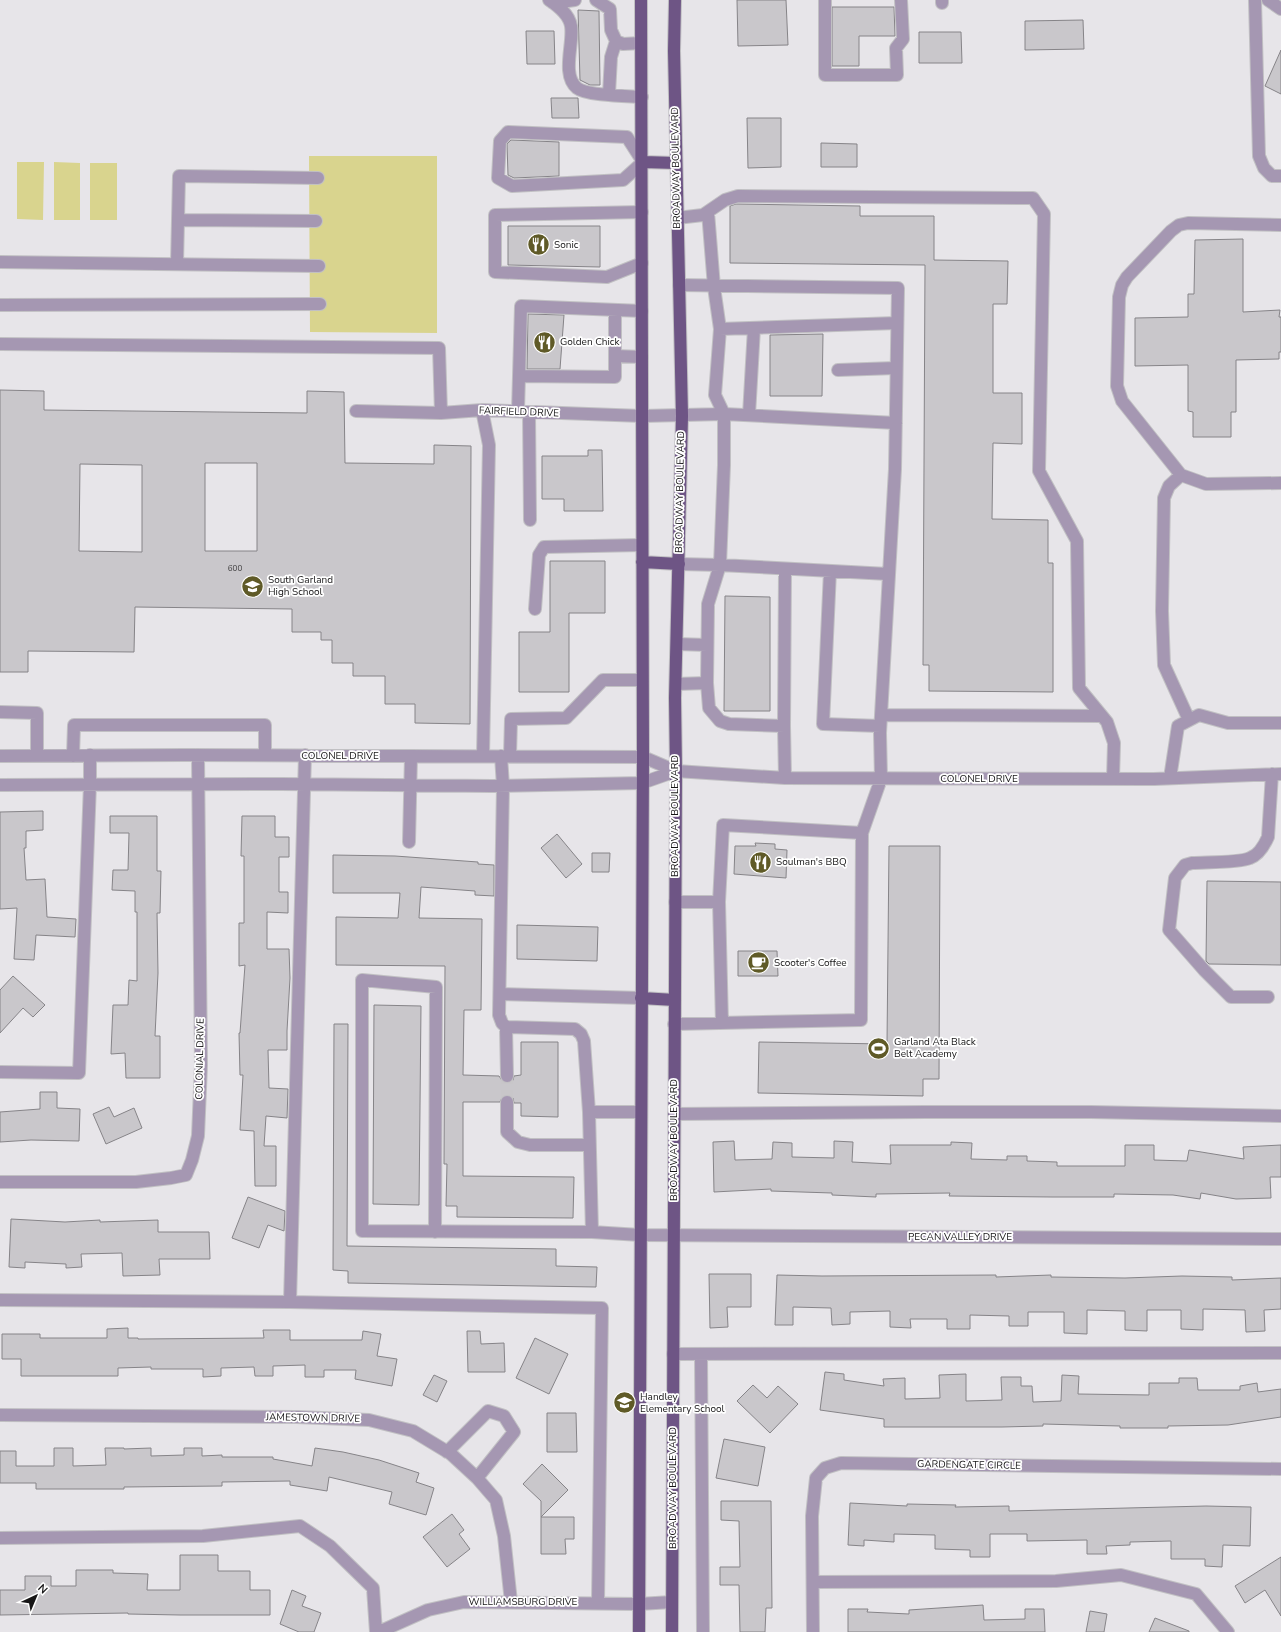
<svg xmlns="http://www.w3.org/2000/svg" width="1281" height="1632" font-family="'Nunito Sans',sans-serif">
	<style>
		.green { fill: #d9d48e }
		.building { fill: #c9c7cb; stroke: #868488; fill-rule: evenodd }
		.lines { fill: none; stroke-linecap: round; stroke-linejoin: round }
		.minor-tunnel { stroke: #c8c6c9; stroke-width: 12; stroke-dasharray: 12 6; stroke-linecap: butt }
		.minor-casing { stroke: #c1c0c3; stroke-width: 14 }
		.major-casing { stroke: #c1c0c3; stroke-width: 14 }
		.minor { stroke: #a597b2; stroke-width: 12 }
		.major { stroke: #6e5585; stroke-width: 12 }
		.labels { text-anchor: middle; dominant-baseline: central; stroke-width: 3.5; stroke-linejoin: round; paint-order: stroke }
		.number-label { font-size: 8px; fill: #434243 }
		.street-label { font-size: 10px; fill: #161516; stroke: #fff }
		.poi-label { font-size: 10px; fill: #161516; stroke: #fff; text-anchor: start }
	</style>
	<rect width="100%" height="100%" fill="#e7e5e9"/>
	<!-- green -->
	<path class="green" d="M309,156H437V333L310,332Z
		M17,162H44L43,220L17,219Z
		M54,162L80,163V220H54Z
		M90,163H117V220H90Z"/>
	<!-- building -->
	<path class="building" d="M737,0H786L788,45L738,46Z
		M832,7H894L895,36H859V66H832Z
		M578,10L599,11L600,85H590L580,80Z
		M1083,20L1084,49L1025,50V21Z
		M526,31H554L555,64H527Z
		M919,32H961L962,63H919Z
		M1281,50V94L1265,86Z
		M551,98H578L579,118H552Z
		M747,118H781V167L748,168Z
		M511,140L559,142V176L514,178L508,175L507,144Z
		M821,143L857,144V167H821Z
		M736,204L860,206V216H934V260L1008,261L1007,304H993V393H1022V444L993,443L992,519L1048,520V563H1053V692L929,691V665H923L925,265L730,263V206Z
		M508,226H600V267L508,265Z
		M1243,239V312L1280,310L1279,317H1281V352H1279V359L1236,360V412H1231V437H1193V412L1188,411V365L1135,366V318L1188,317V294H1194L1195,240Z
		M528,314L564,315L560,369H527Z
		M823,334L822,396H770V335Z
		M0,390L44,391V410L307,413V391L344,392L345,463L434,464V445L471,446L470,724L415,723V704H385V676H353V663H332V640H321V632H292V609L135,607L134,652L28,651V672H0ZM205,463H257V551H205ZM80,464L142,465V552L79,551Z
		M588,450H602L603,511H564V499H542V456H588Z
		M550,561H605V613H569V692H519V632H550Z
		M725,596L770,597V711H724Z
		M43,811V830L26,831V848H24L26,880L45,879L47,917L76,919L75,937L36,935L34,960L14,959L17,908L0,909V812Z
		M110,816H157V871H161L160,913H157L158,973L155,1036H160V1078H126L125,1053L111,1054L113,1005H128L129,980L137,981V912H135V891L112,890L113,870H128L129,833H110Z
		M242,816H275V837H289V857H279V892H288V913L267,912V949H289L290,978L287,1031V1050H268L269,1088L288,1089L287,1118L266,1116L264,1146H276V1186H255L254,1131L240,1130L243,1075H240L239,1033H240L245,965L239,966V923H244V856H241Z
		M557,834L582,864L566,878L541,848Z
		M755,843L775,844V849L787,850L786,878L734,874L735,846H756Z
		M889,846H940L939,1079H923V1096L758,1093L759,1042L887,1044Z
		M592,853H610L609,872H592Z
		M333,855L395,856L478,862V864L494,865V896L475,895V891L421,887L419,918L482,919L481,1010H464L463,1075L499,1076L503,1082L511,1083L513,1080L514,1076L521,1075V1042H558V1117L521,1116V1103H514L513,1098L507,1095L503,1096L500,1102H463V1176L574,1177L573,1218L457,1217V1206H446L447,1164H444L445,966L336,965V917L398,918L400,893H333Z
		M1207,881L1281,882V965L1209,964L1206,961Z
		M517,925L598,927L597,961L517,959Z
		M738,951H777L778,976H738Z
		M13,976L45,1005L33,1017L23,1008L0,1033V990Z
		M374,1005L421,1006L419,1205L373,1204Z
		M334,1024H348L347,1246L556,1249V1266L597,1267L596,1287L348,1283V1271L333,1270Z
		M40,1092H57V1108L80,1109L79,1141L31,1140L0,1142V1112L40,1109Z
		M109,1107L114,1117L134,1108L142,1128L106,1144L93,1114Z
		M734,1141L735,1160L772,1159L773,1142L792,1143V1157L834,1158V1141L853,1142L852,1162L891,1164L890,1145H951V1142L972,1143L971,1159L1007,1160V1156H1027V1161L1057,1162V1166H1125V1145H1154V1160L1187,1161L1189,1150L1244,1159L1243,1147L1281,1145V1177H1270L1271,1198L1236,1199L1201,1193L1200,1199L1173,1195L1114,1194V1197H1052L949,1196L950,1193L876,1194V1197L832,1195V1193L771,1191V1189L714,1192L713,1142Z
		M248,1197L285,1211L284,1231L268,1225L259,1248L232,1238Z
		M11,1219L65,1222L100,1220V1222L158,1220V1232H209L210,1259H159L160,1275L123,1276L122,1253L81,1254L82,1267L66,1268V1264L25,1262V1268L9,1267Z
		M709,1274H751V1307H727L728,1327L710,1328Z
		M777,1275L822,1276L996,1275V1277L1051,1275V1277L1125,1278L1182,1276L1232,1277V1280L1281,1278V1309L1264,1310L1265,1331L1246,1332L1245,1310L1203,1309V1330L1181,1329V1310H1147V1331L1125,1330V1311L1087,1310V1334L1064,1333V1312H1028V1326H1009V1316L970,1315V1329H947V1319H910L911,1328L890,1327V1311L850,1312V1324L832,1325L831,1308L793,1307V1325H775Z
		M128,1328V1338H138V1339L264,1338L263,1330H290V1340H362L363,1331L381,1334L377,1356L397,1359L392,1386L355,1379L356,1370H324V1377H305V1365L273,1366V1376H255L254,1367L221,1368V1376L203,1377V1369H151V1367L118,1368V1376H21V1359H2V1334H40V1338H107V1329Z
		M467,1331H480L481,1344L504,1343L505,1372H468Z
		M535,1338L568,1354L549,1394L516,1378Z
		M825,1372L844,1374V1380L884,1386L883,1379L905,1378V1399L940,1398L939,1375L966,1374V1401L1002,1400L1001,1377H1021V1386H1032L1033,1402L1061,1401L1062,1375L1079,1376L1078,1394L1149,1395V1383H1179V1378H1197L1198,1390H1240V1386L1257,1383L1258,1392L1281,1389V1417L1228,1425L1168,1426V1428H1120V1426L1043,1424V1426L1002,1427H884V1419L820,1410Z
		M434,1375L447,1381L437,1402L423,1395Z
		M753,1385L767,1398L778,1386L798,1404L770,1433L737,1401Z
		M547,1413H576L577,1452H547Z
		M724,1439L765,1447L758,1486L716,1478Z
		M54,1448H73V1466L106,1465L105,1448H124V1449L151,1448V1456L184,1455V1448H202V1456L222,1455V1457H273V1459L312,1466L315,1448L343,1452L379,1460L419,1473L416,1482L434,1488L426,1515L389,1504L392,1492L329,1477L327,1491L290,1485V1481L222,1482V1486L124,1487V1489H36V1483H0V1451H16V1466H54Z
		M542,1464L568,1490L541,1517H574V1539H565L566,1554H541V1501L523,1484Z
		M721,1501H771L772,1608H766L765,1632H740L739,1585H720V1567H740L739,1521L721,1520Z
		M850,1503L907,1506V1504L956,1505L955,1507L1009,1506V1511L1206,1506L1251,1507L1250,1546L1223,1545L1222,1567L1205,1566V1559H1171V1541L1130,1542V1545L1106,1546L1107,1554H1087V1540L1027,1541V1534H990V1557H970V1550L935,1549V1535L894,1534V1542L864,1540V1546L848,1545Z
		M452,1514L464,1530L459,1534L470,1549L447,1567L423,1537Z
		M180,1555H218V1571H250V1590H270V1615H180L128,1614V1613L0,1615V1590H25V1576H51V1586H76V1570H113V1573L148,1574L147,1590H180Z
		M1281,1557V1616L1265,1590L1245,1603L1235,1586Z
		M292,1590L306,1596L302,1606L321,1613L314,1632H299L280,1624Z
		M983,1605L984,1620L1025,1619V1609H1044L1045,1632H848V1609H868L867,1612L909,1614V1610Z
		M1090,1611L1107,1614L1104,1632H1086Z
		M1155,1618L1189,1631V1632H1149Z"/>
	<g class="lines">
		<!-- minor-tunnel -->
		<path class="minor-tunnel" d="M507,1102V1076"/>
		<defs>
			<path id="minor" d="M549,0C558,6 569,14 571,26C574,43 561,75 577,88C587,96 628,96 642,97
				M596,0L610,9L611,30L616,41L623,44L641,43
				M825,0V75H897L896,48L903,39L901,0
				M1255,0L1259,156L1264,168L1272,176H1281
				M1268,0L1281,9
				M553,3L575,0
				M942,3V0
				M609,94L611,57L616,41
				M508,132L627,137L643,162L623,180L512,186L498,178L500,141Z
				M708,212L714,287L720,329L897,323
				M677,218L703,215L725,200L738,196L1033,198L1044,214L1039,471L1077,541L1079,688L1107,722L1114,743L1113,779
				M178,220L316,221
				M1281,225L1188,223L1179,225L1171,231L1127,277L1122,285L1119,297L1117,386L1122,401L1181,475L1206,484L1281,483
				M0,262L319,266
				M642,263L607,277L495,272V215L642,212
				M177,264L179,176L318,178
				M0,305L320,304
				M720,329L715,395L724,414L896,423
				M0,344L439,348L441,413
				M615,356L642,357
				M838,370L896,368
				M519,376L615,377V310
				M482,410L489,445L483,756
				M356,411L441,413L482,410L642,416L724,414V465L720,565L679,564
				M518,411L521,306L642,311
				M529,412L530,520
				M749,415L754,328
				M1181,475L1169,486L1164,498L1162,611L1164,665L1189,720
				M785,569L784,726L729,724L720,721L709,708L707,683L708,604L720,565L888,574
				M830,571L823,724L880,726
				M535,609L539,555L544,547L642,545
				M677,644L707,645
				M676,684L707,683
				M0,712L37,713V756
				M881,715L1102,716
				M784,726L785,778
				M0,756L185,755L643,757L676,771L785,778L1154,779L1281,774
				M73,756L74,725H265V755
				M501,756L503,786L499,1015L502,1023L506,1027L575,1029L581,1034L584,1041L589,1112
				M510,756L511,719L566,718L603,680H642
				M1170,778L1178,726L1199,715L1228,723H1281
				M0,785L281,784L492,786L642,783L676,771
				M409,842L411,756
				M675,902H719L722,1023
				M719,902L723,825L862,833
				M500,994L641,998
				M1268,997H1231L1204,970L1169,930L1175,878L1185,865L1192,863C1205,862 1239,863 1250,858C1259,855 1264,846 1268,837L1272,774
				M674,1024L861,1020L862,833L881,779L880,733L895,469L898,288L679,285
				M506,1027L507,1076
				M0,1072L79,1073L90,784V755
				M507,1102V1132L518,1142L530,1145H589
				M641,1112H589L592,1232L640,1235L1281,1239
				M674,1114L925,1112H1091L1281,1116
				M0,1182H136L171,1178L186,1175L192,1160L198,1136L201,1065L198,755
				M435,1232L436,987L362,980V1231L592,1232
				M0,1300L290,1302L602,1308L598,1602
				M290,1302L305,755
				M673,1354L1281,1353
				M701,1354L703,1632
				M0,1415L297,1417L369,1420L413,1431L451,1454L477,1478L496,1500L504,1536L511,1602
				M447,1452L488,1411L504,1416L514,1432L477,1478
				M0,1538L203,1536L300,1526L330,1546L373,1588L376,1632
				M813,1582L1056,1581L1121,1575L1196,1594L1228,1632
				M379,1632L428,1610L464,1602L639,1604L672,1602
				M813,1632L812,1516L816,1478L825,1468L841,1463L1281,1469"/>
			<path id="major" d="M643,162L676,163
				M642,562L679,564
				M641,998L675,1000
				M639,1632L643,757L641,0
				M672,1632L676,771L675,698L682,416L674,51L675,0"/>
		</defs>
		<!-- minor casing -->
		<use href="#minor" class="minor-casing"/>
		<!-- major casing -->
		<use href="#major" class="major-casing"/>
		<!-- minor -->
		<use href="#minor" class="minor"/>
		<!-- major -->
		<use href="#major" class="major"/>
	</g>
	<!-- icons -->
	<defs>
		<symbol id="restaurant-disc" viewBox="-11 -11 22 22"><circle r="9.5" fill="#5f5a27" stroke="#fff"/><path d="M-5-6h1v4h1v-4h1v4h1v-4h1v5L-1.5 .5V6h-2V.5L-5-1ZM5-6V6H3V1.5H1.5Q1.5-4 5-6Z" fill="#fff"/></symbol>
		<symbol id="school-disc" viewBox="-11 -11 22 22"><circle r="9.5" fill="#5f5a27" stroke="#fff"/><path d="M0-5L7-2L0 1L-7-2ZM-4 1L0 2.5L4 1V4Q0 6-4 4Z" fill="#fff"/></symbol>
		<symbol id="cafe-disc" viewBox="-11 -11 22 22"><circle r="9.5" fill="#5f5a27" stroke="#fff"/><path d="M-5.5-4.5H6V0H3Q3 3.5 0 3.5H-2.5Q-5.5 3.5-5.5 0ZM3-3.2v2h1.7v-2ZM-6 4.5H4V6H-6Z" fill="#fff"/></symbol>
		<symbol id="stadium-disc" viewBox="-11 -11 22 22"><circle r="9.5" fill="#5f5a27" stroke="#fff"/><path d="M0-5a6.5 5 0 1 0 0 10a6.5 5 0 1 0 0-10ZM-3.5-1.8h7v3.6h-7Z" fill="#fff"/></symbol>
	</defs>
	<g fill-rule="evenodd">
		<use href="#restaurant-disc" x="526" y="232" width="25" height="25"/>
		<use href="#restaurant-disc" x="532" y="330" width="25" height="25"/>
		<use href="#school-disc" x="240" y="574" width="25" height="25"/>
		<use href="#restaurant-disc" x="748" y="850" width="25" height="25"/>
		<use href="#cafe-disc" x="746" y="950" width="25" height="25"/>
		<use href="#stadium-disc" x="866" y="1036" width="25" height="25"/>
		<use href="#school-disc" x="612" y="1390" width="25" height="25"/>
	</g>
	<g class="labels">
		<!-- number labels -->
		<g class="number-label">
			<text x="235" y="568">600</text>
		</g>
		<!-- street labels -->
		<g class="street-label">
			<text transform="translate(676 168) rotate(-91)">BROADWAY BOULEVARD</text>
			<text transform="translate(519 412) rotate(2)">FAIRFIELD DRIVE</text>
			<text transform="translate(680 492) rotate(-89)">BROADWAY BOULEVARD</text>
			<text x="340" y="756">COLONEL DRIVE</text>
			<text x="979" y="779">COLONEL DRIVE</text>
			<text transform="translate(675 816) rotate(-90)">BROADWAY BOULEVARD</text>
			<text transform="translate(200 1059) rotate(-89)">COLONIAL DRIVE</text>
			<text transform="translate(674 1140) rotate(-90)">BROADWAY BOULEVARD</text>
			<text x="960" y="1237">PECAN VALLEY DRIVE</text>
			<text transform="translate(313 1418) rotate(1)">JAMESTOWN DRIVE</text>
			<text transform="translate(969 1465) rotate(1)">GARDENGATE CIRCLE</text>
			<text transform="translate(673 1488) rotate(-90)">BROADWAY BOULEVARD</text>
			<text x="523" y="1602">WILLIAMSBURG DRIVE</text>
		</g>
		<!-- poi labels -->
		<g class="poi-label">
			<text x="554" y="245">Sonic</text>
			<text x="560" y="342">Golden Chick</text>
			<text x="268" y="580">South Garland<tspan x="268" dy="12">High School</tspan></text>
			<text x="776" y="862">Soulman's BBQ</text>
			<text x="774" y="963">Scooter's Coffee</text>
			<text x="894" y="1042">Garland Ata Black<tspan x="894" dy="12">Belt Academy</tspan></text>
			<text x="640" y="1397">Handley<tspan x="640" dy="12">Elementary School</tspan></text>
		</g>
	</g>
	<!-- north arrow -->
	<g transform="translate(36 1596) rotate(44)" stroke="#ffffff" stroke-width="3" paint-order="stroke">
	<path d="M0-3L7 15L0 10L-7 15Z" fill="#161516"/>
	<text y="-6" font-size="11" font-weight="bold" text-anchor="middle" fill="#161516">N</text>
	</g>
</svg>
